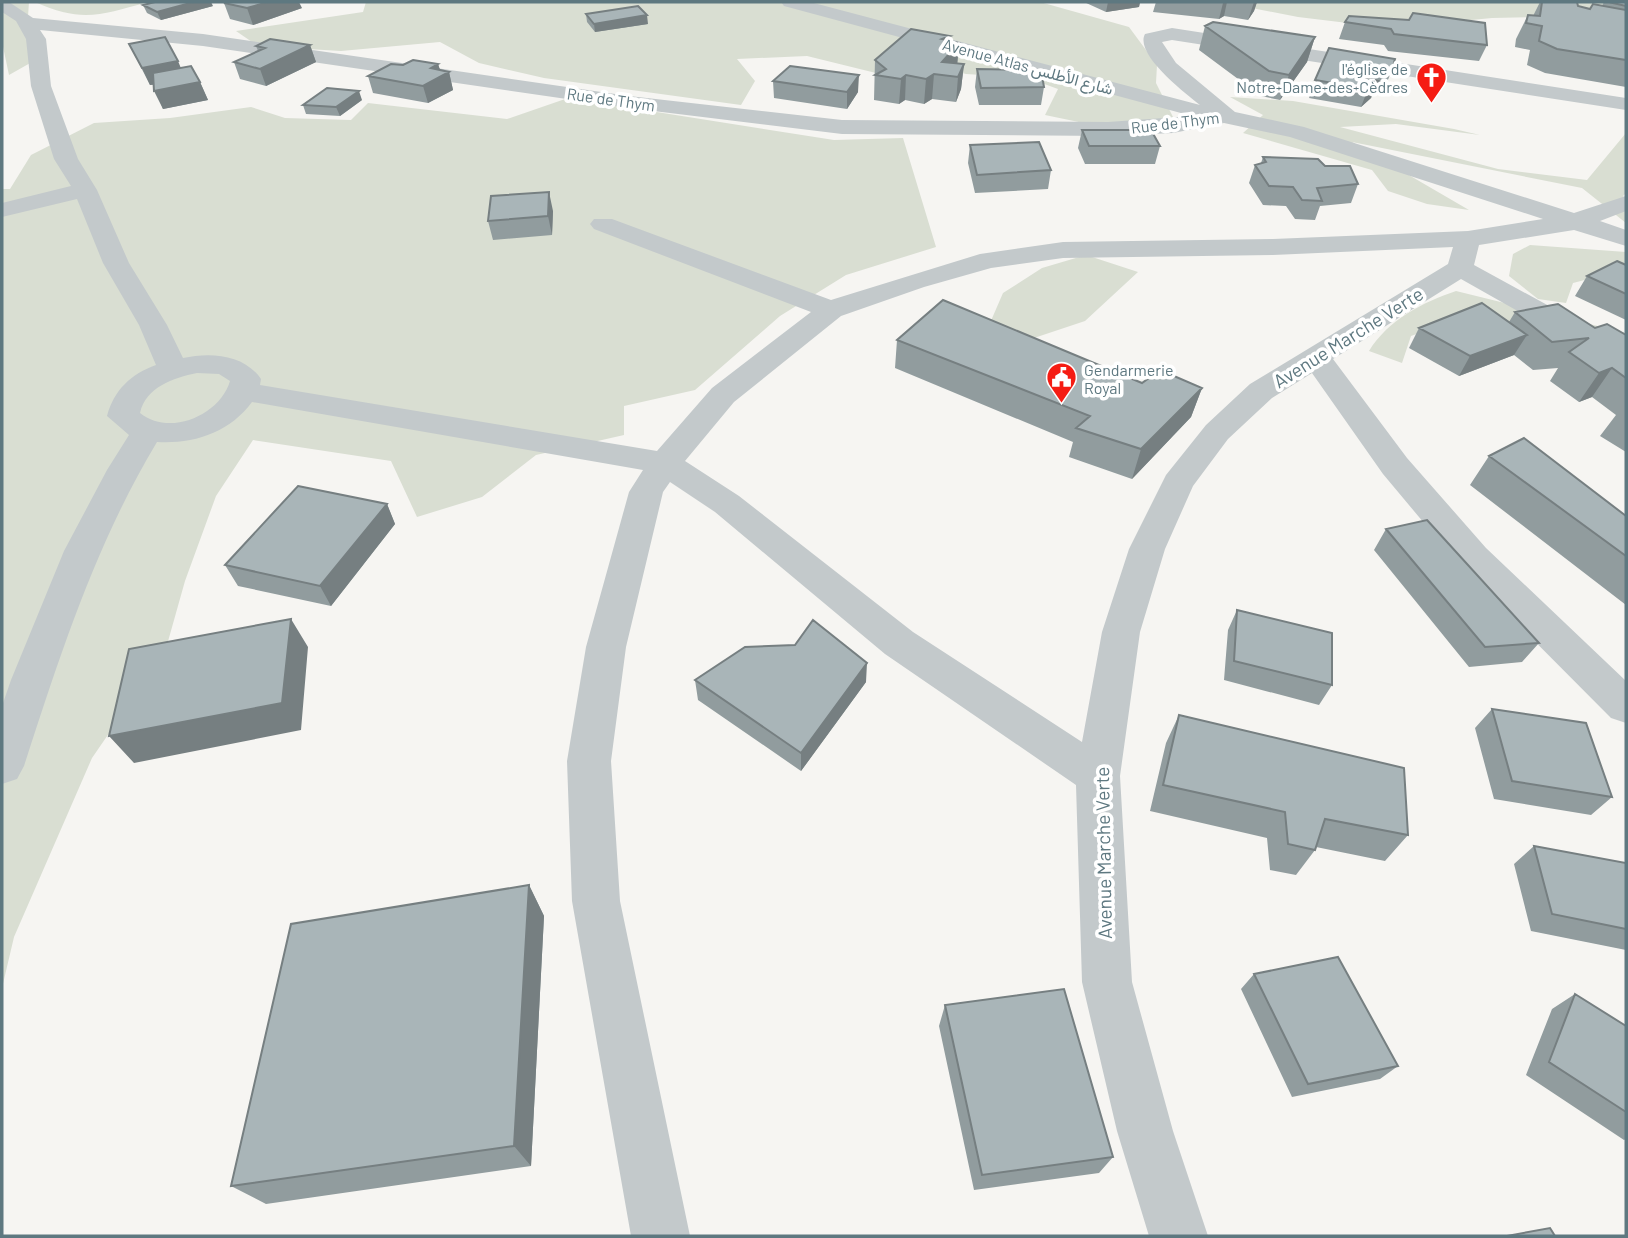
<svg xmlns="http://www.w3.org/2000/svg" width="1628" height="1238" font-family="Barlow,Vazirmatn,sans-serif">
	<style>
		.green { fill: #d9ded2 }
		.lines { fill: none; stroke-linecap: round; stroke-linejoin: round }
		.minor { fill: #c3c9cb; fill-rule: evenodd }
		.wall { fill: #919c9e }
		.shaded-wall { fill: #767f81 }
		.building { fill: #a9b5b8; stroke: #767f81; stroke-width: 2 }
		.labels { text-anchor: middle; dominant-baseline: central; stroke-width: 7; stroke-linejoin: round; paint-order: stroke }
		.far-street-label { font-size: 16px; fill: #5e7880; stroke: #fff }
		.far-poi-label { font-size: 16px; fill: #5e7880; stroke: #fff; text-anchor: end }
		.street-label { font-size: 19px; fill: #5e7880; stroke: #fff }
	</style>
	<rect width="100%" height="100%" fill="#f6f5f2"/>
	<!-- green -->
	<path class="green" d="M2,2H29L27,31L32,62L9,75L2,42Z
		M35,2H148C101,15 82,23 35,2Z
		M366,2H1040L1129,27L1157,65L1156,83L1174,119L1098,126L1045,115L1058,89L1028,78L966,74L927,64L880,74L807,56L737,59L755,81L741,105L544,78L479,63L440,42L341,51L258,46L236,31L363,12Z
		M1221,2H1626V8L1601,5L1586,16L1492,18L1389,28L1298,17Z
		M1230,97L1293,101L1454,129L1480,135L1396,124L1340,127L1498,169L1587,180L1626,133V193L1623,196L1626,199V223L1582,188L1352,142L1469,210L1427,204L1388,191L1372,170L1243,133L1263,115Z
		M568,98L834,140L903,138L936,247L846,275L780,316L695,390L624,406V435L536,455L482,497L417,517L391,461L253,440L216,496L185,581L165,652L92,758L14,937L2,988V189H10L31,155L94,123L170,118L251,107L285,118L351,120L368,103L507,119Z
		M1530,245L1626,252V283L1608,274L1573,283L1566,303L1538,299L1509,276L1513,254Z
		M1086,255L1138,272L1085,321L1022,342L990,323L1003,293L1042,268Z
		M1456,291L1626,333V367L1463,317L1411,336L1402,363L1369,351C1388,320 1423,302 1456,291Z"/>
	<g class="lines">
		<!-- minor -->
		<path class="minor" d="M2,2H9L33,18L203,34L629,96L842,120L1108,122L1192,116L784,6L781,2H810L1200,105C1185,93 1134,54 1145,34L1172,28L1626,98V110L1172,40L1162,42L1176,63L1235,112L1304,127L1574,213L1626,196V211L1600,221L1626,230V246L1574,230L1479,245L1474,265L1626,348V369L1615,366L1461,279L1333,359L1407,458L1486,548L1626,681V723L1611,718L1460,566L1383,474L1312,373L1272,398L1228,439L1193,486L1165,549L1140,632L1120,776L1132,982L1173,1131L1208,1236H1149L1117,1131L1082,982L1076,785L885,654L715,512L670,482L663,492L626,647L611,761L620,901L690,1236H631L572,901L567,761L586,647L629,492L643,470L252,402C229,433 194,444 157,442C96,543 60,655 24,766L17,779L2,784V706L11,680L64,551L107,470L129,435L107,416C114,390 131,374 156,365L139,325L103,263L77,199L2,217V203L71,186L54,159L31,86L26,39L16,21L2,12ZM40,30L203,46L629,108L842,134L1108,136L1173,133L1224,123L1290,137L1543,219L1468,231L1273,239L1063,242L980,254L831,300L612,219H594L590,224L594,229L811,312L712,388L657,451L260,385L261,379C244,354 210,352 183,358L167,325L129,263L97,190L78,159L51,86L46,39ZM1453,247L1448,264L1250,384L1206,425L1166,475L1129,549L1102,632L1082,742L913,632L739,496L685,461L734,402L841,316L924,287L991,268L1063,258L1273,255ZM197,373L219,374L230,381C220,415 170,437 140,413C146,387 173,378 197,373Z"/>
	</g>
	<!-- wall -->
	<path class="wall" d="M1084,2H1140L1139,7L1106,12Z
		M1156,2H1257L1254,11L1248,20L1224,16L1219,19L1153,12Z
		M1540,2H1577L1578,6L1590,9L1602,6L1604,2H1626V87L1545,73L1527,65L1530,50L1515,47L1516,39L1528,15L1533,16Z
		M224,3L302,8L253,25L230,19Z
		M143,5L213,6L161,20L147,13Z
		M586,14L648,24L595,32L587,22Z
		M1349,16L1487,45L1479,61L1388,51L1384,45L1339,39L1345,22Z
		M1205,26L1315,37L1307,62L1280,100L1261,96L1199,50Z
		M950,36L949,41L959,43L957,63L964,64L961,89L956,102L932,99L924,104L905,100L899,104L874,100L875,60Z
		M129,44L181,68L200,82L208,100L163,109L154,85H150Z
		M310,45L316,62L266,86L240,79L234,62L258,51L256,46Z
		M1329,48L1392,70L1385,87L1376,86L1371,98L1361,107L1309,98Z
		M438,64L440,70L449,72L453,90L428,103L373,93L368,76L403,65Z
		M977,69L1044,87L1041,105H979L975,87Z
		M773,81L858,92L847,109L774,98Z
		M362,100L340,116L306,114L303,105Z
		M1082,130L1160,146L1155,164H1085L1078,148Z
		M970,145L1051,170L1048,189L975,193L968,163Z
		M1263,157L1325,166L1358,184L1351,203L1320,206L1315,220L1295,219L1286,206L1263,205L1249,183L1255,165L1261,163Z
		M553,211L552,235L493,240L488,221Z
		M1626,265V320L1575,296L1587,276Z
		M1515,312L1595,328L1626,335V452L1600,436L1616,415L1592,397L1579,402L1550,381L1558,368L1533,370L1514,355L1459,376L1409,348L1419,328L1509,322Z
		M897,340L1142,383L1202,388L1191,417L1132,479L1069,457L1073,442L895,368Z
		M1489,456L1626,516V605L1470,485Z
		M387,504L395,524L331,606L238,586L225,565Z
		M1386,529L1539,643L1522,662L1469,667L1374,550Z
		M1237,610L1332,685L1319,705L1224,680L1228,630Z
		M695,680L866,682L801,771L698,700Z
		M1492,709L1612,797L1591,815L1494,799L1475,728Z
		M1179,715L1408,835L1385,861L1316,847L1315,850L1296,875L1270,870L1267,838L1150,811L1166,743Z
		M1534,846L1626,863V950L1531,931L1514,864Z
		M529,885L544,916L531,1166L266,1204L231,1186Z
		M1254,974L1398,1066L1380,1079L1292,1097L1241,989Z
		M1575,994L1626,1026V1139L1624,1140L1526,1075L1552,1009Z
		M945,1005L1113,1157L1099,1173L974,1190L939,1026Z"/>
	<!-- shaded-wall -->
	<path class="shaded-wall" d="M194,2H211L213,6L161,20L157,12Z
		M268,2H299L302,8L253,25L247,8Z
		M1108,2H1140L1139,7L1106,12Z
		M1225,2H1227L1224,16L1219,19L1223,3Z
		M1254,2H1257L1254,11L1248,20Z
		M647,15L648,24L595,32L594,24Z
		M950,36L948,55L959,43L957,68L940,64L942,39Z
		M1315,37L1307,62L1280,100L1289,75Z
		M310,45L316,62L266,86L260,69Z
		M178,61L185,78L150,85L142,68Z
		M438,64L442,76L449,72L453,90L428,103L423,86L431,68Z
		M964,64L961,89L956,102L958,77Z
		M934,74L932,99L924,104L926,79Z
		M859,75L858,92L847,109V92Z
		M906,75L905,100L899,104L901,79Z
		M1378,81L1371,98L1361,107L1368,89Z
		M200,82L208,100L163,109L154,91Z
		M359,91L362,100L340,116L336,107Z
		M549,192L553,211L552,235L548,216Z
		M1527,335L1514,355L1459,376L1470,356Z
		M1612,368L1592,397L1579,402L1599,373Z
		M1202,388L1191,417L1132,479L1141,449Z
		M387,504L395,524L331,606L320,586Z
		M291,619L308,647L301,730L134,763L109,736Z
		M867,663L866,682L801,771V753Z
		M529,885L544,916L531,1166L514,1146Z"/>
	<!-- building -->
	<path class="building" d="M155,2H194L157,12L143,5Z
		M228,2H268L247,8L224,3Z
		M1542,2H1577L1578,6L1590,9L1593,4L1626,10V60L1557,49L1539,41L1542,26L1526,23L1528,15L1540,16Z
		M1616,2H1626V6L1613,3Z
		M638,6L647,15L594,24L586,14Z
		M1413,13L1485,23L1487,45L1394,34L1391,29L1345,22L1349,16L1409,20Z
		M1213,22L1315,37L1289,75L1269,71L1205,26Z
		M911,29L950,36L942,39L959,43L942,62L964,64L958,77L934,74L926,79L906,75L901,79L875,75L886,69L875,60Z
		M165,37L178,61L142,68L129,44Z
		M270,39L310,45L260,69L234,62L265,48L256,46Z
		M1329,48L1395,59L1392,70L1368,67L1360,76L1378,81L1368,89L1315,80Z
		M413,60L438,64L431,68L449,72L423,86L368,76L391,64L403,65Z
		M191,66L200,82L154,91L153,73Z
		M790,66L859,75L847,92L773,81Z
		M977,69L1041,70L1044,87L981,88Z
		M327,88L359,91L336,107L303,105Z
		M1082,130H1151L1160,146H1089Z
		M1039,142L1051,170L977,175L970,145Z
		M1263,157L1318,159L1325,166H1350L1358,184L1317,188L1322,201L1302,200L1293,187L1269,186L1255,165L1266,162Z
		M549,192L548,216L488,221L491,196Z
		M1617,261L1626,265V294L1587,276Z
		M943,300L1142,383L1160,370L1202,388L1141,449L1076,428L1090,416L897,340Z
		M1482,303L1527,335L1470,356L1419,328Z
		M1558,304L1595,328L1607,324L1626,335V378L1612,368L1599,373L1569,352L1589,338L1552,342L1515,312Z
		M1524,438L1626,516V556L1489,456Z
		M298,486L387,504L320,586L225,565Z
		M1427,520L1539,643L1485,647L1386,529Z
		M1237,610L1332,633V685L1234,661Z
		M291,619L282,703L109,736L129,649Z
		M813,620L867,663L801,753L695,680L745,647L795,645Z
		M1492,709L1586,723L1612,797L1512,781Z
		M1179,715L1404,768L1408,835L1325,819L1315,850L1288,844L1285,812L1163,785Z
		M1534,846L1626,863V929L1552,914Z
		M529,885L514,1146L231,1186L291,924Z
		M1338,957L1398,1066L1308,1084L1254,974Z
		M1064,989L1113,1157L982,1175L945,1005Z
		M1575,994L1626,1026V1112L1549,1062Z
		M1550,1228L1555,1236H1507Z"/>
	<!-- icons -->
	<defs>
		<symbol id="church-pin" viewBox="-11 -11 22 30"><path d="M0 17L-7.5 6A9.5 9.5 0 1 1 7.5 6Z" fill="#f51c13" stroke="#fff"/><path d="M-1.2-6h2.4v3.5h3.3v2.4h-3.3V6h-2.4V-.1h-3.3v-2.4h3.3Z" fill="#fff"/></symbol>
		<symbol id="civic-pin" viewBox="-11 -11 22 30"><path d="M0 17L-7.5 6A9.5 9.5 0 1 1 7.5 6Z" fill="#f51c13" stroke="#fff"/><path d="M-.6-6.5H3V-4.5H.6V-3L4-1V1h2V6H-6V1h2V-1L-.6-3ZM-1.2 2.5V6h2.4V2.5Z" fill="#fff"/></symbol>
	</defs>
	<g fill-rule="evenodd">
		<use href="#church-pin" x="1414" y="60" width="35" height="47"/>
		<use href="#civic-pin" x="1044" y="360" width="35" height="47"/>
	</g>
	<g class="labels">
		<!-- far-street labels -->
		<g class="far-street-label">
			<text transform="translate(1028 66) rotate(15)">Avenue Atlas شارع الأطلس</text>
			<text transform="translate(611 99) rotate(8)">Rue de Thym</text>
			<text transform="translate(1175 122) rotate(-7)">Rue de Thym</text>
		</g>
		<!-- far-poi labels -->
		<g class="far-poi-label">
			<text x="1408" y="68">l'église de<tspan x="1408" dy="18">Notre-Dame-des-Cèdres</tspan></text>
			<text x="1084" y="369" text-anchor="start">Gendarmerie<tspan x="1084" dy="18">Royal</tspan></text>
		</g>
		<!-- street labels -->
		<g class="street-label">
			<text transform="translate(1348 337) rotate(-32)">Avenue Marche Verte</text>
			<text transform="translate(1103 853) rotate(-91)">Avenue Marche Verte</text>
		</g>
	</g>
	<!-- border -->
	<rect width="1628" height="1238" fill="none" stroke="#5e7880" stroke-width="7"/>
</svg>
